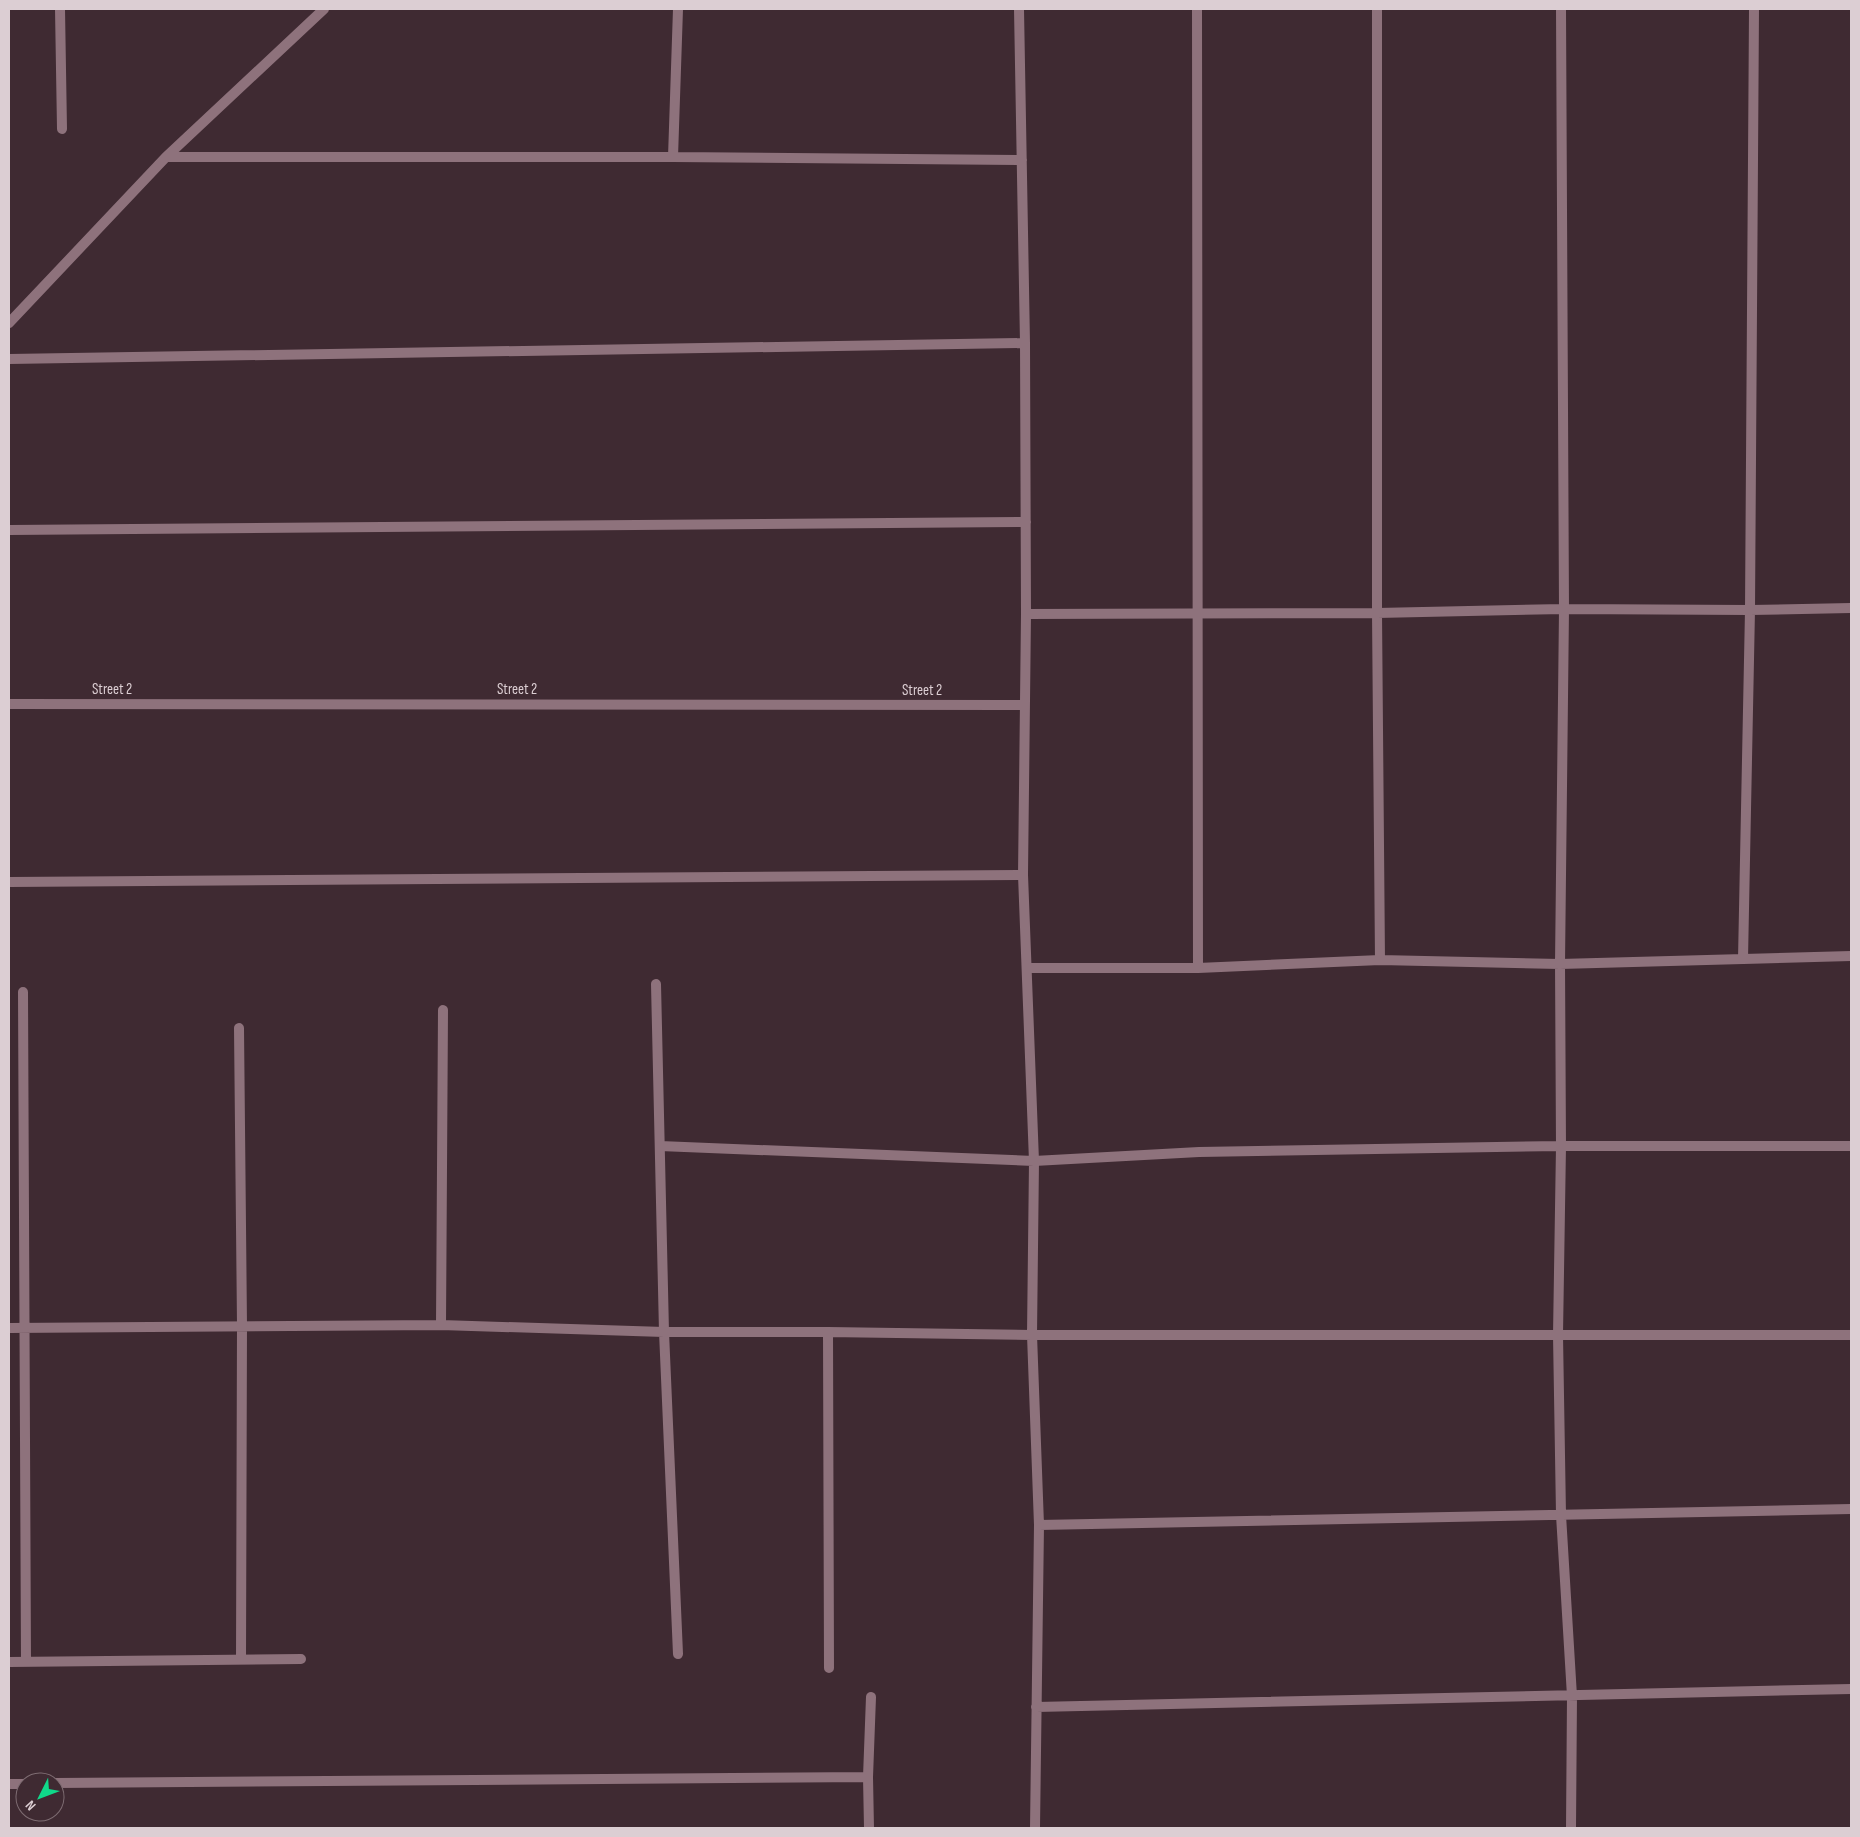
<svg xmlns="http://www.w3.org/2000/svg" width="1860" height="1837" font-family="'Sofia Sans Condensed',sans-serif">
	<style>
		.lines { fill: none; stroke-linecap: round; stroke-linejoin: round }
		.minor { stroke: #8e727c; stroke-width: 10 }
		.labels { text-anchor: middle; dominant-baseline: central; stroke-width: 5; stroke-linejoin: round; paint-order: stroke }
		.street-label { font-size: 15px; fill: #dcced3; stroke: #3f2a32 }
	</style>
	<rect width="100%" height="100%" fill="#3f2a32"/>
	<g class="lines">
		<!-- minor -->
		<path class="minor" d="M60,9L62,129
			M1019,9L1025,343L1026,614L1023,875L1034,1161L1032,1335L1039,1525L1035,1828
			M1197,9L1198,968
			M1377,9V613L1380,960
			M1561,9L1564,609L1560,964L1561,1146L1558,1335L1561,1515L1572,1696L1571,1828
			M166,157H673L1022,160
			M673,157L678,9
			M9,323L166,157L324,9
			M9,359L1025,343
			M9,530L1026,522
			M1026,614L1377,613L1564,609L1750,610L1851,608
			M9,704L1024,705
			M9,882L1023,875
			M1743,959L1750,610L1754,9
			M1027,968H1198L1380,960L1560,964L1851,956
			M656,984L664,1332L678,1654
			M23,992L26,1662
			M239,1028L242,1325L241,1659
			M660,1146L1034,1161L1199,1152L1561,1146H1851
			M441,1325L443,1010
			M9,1328L441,1325L664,1332H828L1032,1335H1851
			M828,1332L829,1668
			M1039,1525L1851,1509
			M9,1662L301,1659
			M1036,1707L1851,1689
			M868,1777L871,1697
			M55,1783L868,1777L869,1828
			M9,1784H25"/>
	</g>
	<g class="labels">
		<!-- street labels -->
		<g class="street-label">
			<text x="112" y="689">Street 2</text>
			<text x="517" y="689">Street 2</text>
			<text x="922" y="690">Street 2</text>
		</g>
	</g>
	<!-- border -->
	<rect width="1860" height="1837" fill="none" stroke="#dcced3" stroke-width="20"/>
	<!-- north arrow -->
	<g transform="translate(40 1797) rotate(228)"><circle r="24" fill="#3f2a32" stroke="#7e6c72"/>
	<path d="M0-4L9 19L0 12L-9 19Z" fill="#10d98a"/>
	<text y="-8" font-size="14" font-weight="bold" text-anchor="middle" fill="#dcced3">N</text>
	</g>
</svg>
